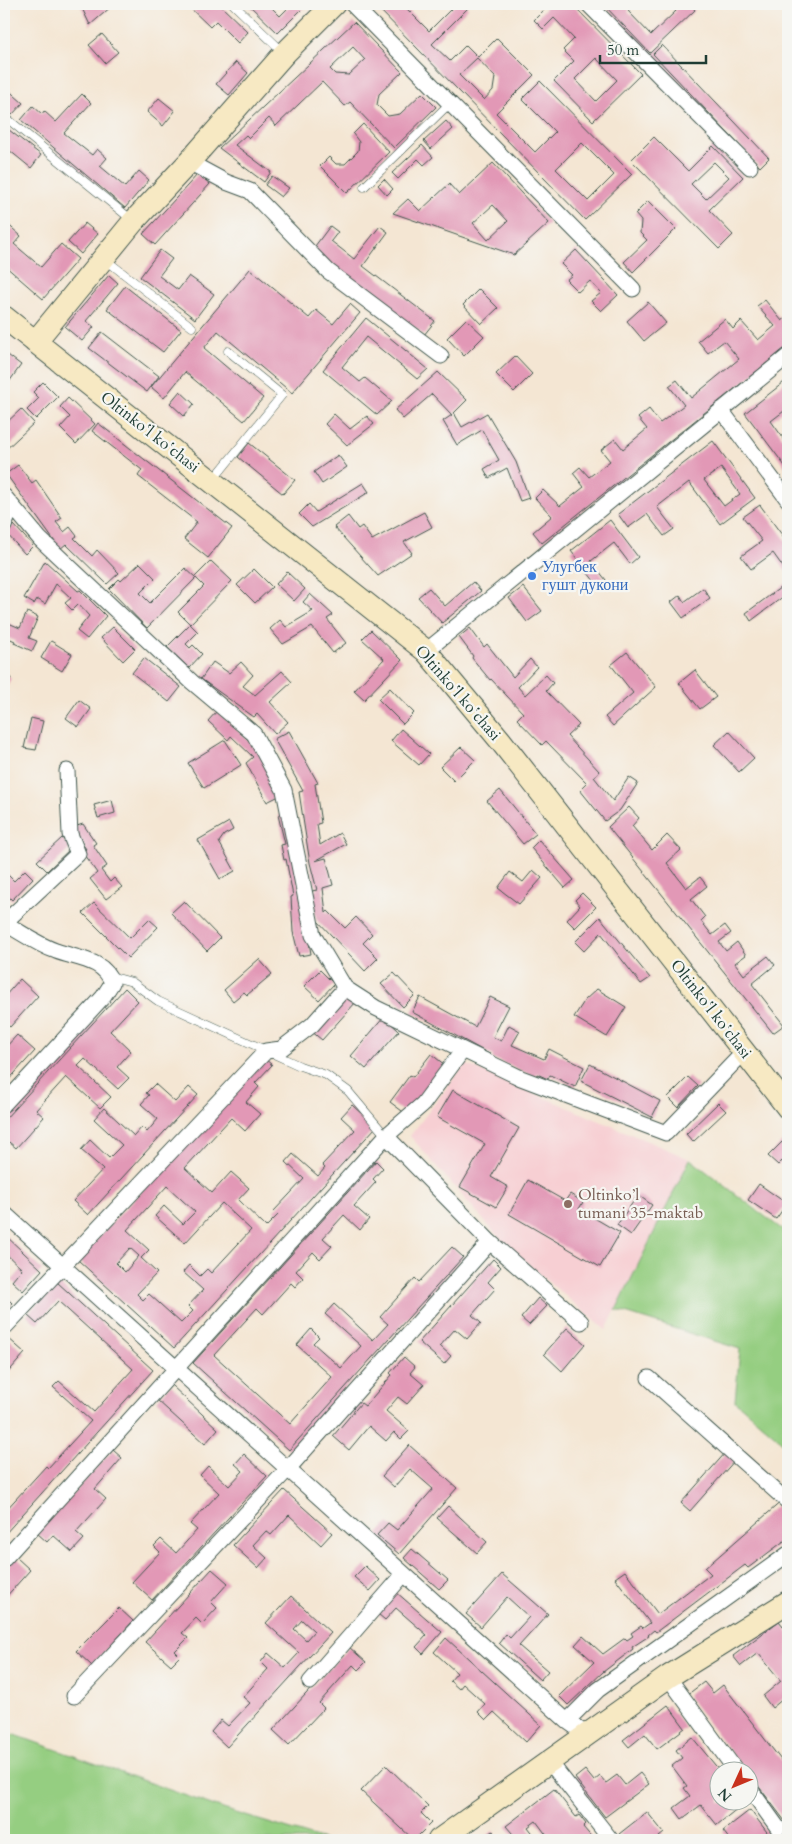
<svg xmlns="http://www.w3.org/2000/svg" width="792" height="1844" font-family="Cardo,serif">
	<style>
		.built { fill: #f7cfd3 }
		.green { fill: #95ce81; stroke: #5a865a }
		.building { fill: #e298b6; fill-rule: evenodd }
		.lines { fill: none; stroke-linecap: round; stroke-linejoin: round }
		.lane-casing { stroke: #3f564c; stroke-width: 9 }
		.street-casing { stroke: #3f564c; stroke-width: 17 }
		.secondary-casing { stroke: #3f564c; stroke-width: 24 }
		.lane { stroke: #fff; stroke-width: 8 }
		.street { stroke: #fff; stroke-width: 15 }
		.secondary { stroke: #f7e9c3; stroke-width: 22 }
		.shop-dot { fill: #3f7fe0; stroke: #f6f6f2; stroke-width: 2 }
		.education-dot { fill: #8d6e63; stroke: #f6f6f2; stroke-width: 2 }
		.labels { text-anchor: middle; dominant-baseline: central; stroke-width: 4.5; stroke-linejoin: round; paint-order: stroke }
		.street-label { font-size: 16px; fill: #1f3d34; stroke: #f6f6f2 }
		.shop-label { font-size: 16px; fill: #366cbe; stroke: #f6f6f2; text-anchor: start }
		.education-label { font-size: 16px; fill: #785e54; stroke: #f6f6f2; text-anchor: start }
	</style>
	<rect width="100%" height="100%" fill="#f6f6f2"/>
	<filter id="ink" filterUnits="userSpaceOnUse"><feTurbulence type="fractalNoise" baseFrequency=".02" numOctaves="2"/><feDisplacementMap in="SourceGraphic" scale="10" xChannelSelector="R" yChannelSelector="G"/><feConvolveMatrix kernelMatrix="1 2 1 2 8 2 1 2 1" color-interpolation-filters="sRGB"/></filter>
	<filter id="wash" filterUnits="userSpaceOnUse"><feTurbulence type="fractalNoise" baseFrequency=".0096" numOctaves="4" result="noise"/><feDisplacementMap in="SourceGraphic" scale="20" xChannelSelector="R" yChannelSelector="G"/><feGaussianBlur stdDeviation="1.12" result="paint"/><feColorMatrix in="noise" values="0 0 0 0 0 0 0 0 0 0 0 0 0 0 0 0 0 1.4 0 .05"/><feComposite in="paint" operator="in"/></filter>
	<g filter="url(#wash)">
		<rect width="100%" height="100%" fill="#f4e6d3"/>
		<!-- built -->
		<path class="built" d="M465,1064L690,1159L606,1330L508,1248L410,1136Z"/>
		<!-- green -->
		<path class="green" d="M690,1159L788,1234V1447L735,1401L740,1349L616,1310Z
			M4,1731L223,1809L324,1840H4Z"/>
		<g id="blocks">
			<!-- building -->
			<path class="building" d="M80,4H110L112,6L90,25Z
				M186,4H219L248,32L238,43L216,21L210,27Z
				M248,4H268L280,16L292,4H307L278,33Z
				M374,4H402L429,31L456,4H464L468,8L432,44L450,61L466,45L478,57L497,38L534,75L496,113L535,152L555,132L522,99L540,81L632,174L585,220ZM477,58L495,77L493,90L484,100L459,75ZM582,143L614,175L588,201L556,169Z
				M542,4H572L641,74L593,121L554,81L574,61L563,50L574,39L554,18L543,29L534,20L546,8ZM596,58L617,80L596,101L575,79Z
				M603,4H635L628,11L651,35L676,11L669,4H690L695,10L650,53Z
				M354,22L402,72L379,94L377,105L388,116L400,114L422,93L436,107L394,148L350,102L345,106L322,82L276,126L269,118L249,138L246,135L235,145L271,172L264,182L219,148ZM353,47L365,60L349,75L335,74L330,69Z
				M102,34L118,52L105,63L89,45Z
				M662,45L769,158L760,167L653,54Z
				M236,62L248,73L229,95L216,84Z
				M4,81L8,84L5,87L23,103L12,115L4,108Z
				M82,94L91,103L64,133L92,155L97,149L107,158L100,166L125,187L139,171L149,180L125,208L21,120L33,106L42,114L44,111L56,122Z
				M159,98L175,111L163,126L147,112Z
				M446,121L453,129L431,149L424,141Z
				M363,124L389,152L347,193L320,166L329,157L336,164H345L358,151L359,142L353,134Z
				M4,126L41,155L31,168L4,146Z
				M654,137L688,171L713,146L743,177L709,210L733,235L719,249L631,160ZM714,162L729,177L706,199L691,184Z
				M422,145L433,157L424,165L418,159L398,179L392,173Z
				M493,163L549,223L514,255L393,213L408,199L420,211L449,184L459,195ZM493,205L508,221L488,240L473,223Z
				M198,174L210,184L155,245L143,234Z
				M272,176L289,188L281,197L265,185Z
				M384,179L393,189L387,195L378,185Z
				M648,201L676,229L633,272L624,262L647,240L640,233L641,221L635,214Z
				M4,221L21,236L14,244L41,267L61,244L78,259L43,299L4,265Z
				M85,223L98,234L81,254L68,242Z
				M330,226L338,232L331,241L354,259L380,226L388,232L363,266L435,321L424,335L312,250Z
				M160,250L172,259L159,276L178,290L189,276L214,294L195,319L140,277Z
				M576,250L618,295L601,311L591,301L601,293L590,281L578,292L566,280L572,275L561,264Z
				M250,269L309,318L316,310L333,324L350,304L360,313L292,393L218,331L204,348L263,398L244,421L185,372L164,398L151,387Z
				M109,275L118,283L86,321L94,327L82,341L65,327Z
				M125,286L181,330L163,352L107,309Z
				M479,289L498,308L481,324L463,305Z
				M765,300L782,321L788,316V346L542,543L533,532L552,516L535,498L543,490L560,506L584,487L573,473L580,467L589,477L610,461L601,450L615,439L623,449L647,429L638,418L649,409L660,423L684,405L669,386L677,380L691,398L739,359L724,341L708,353L698,341L725,319L733,329L741,321L758,340L775,326L757,306Z
				M648,302L666,323L644,341L627,321Z
				M366,318L428,369L417,379L366,337L342,367L360,382L365,378L392,401L377,415L323,370Z
				M466,319L484,336L464,356L447,338Z
				M102,332L159,376L147,392L89,348Z
				M4,352L21,365L4,389Z
				M515,356L532,374L514,392L496,374Z
				M438,372L467,400L454,413L462,427L487,413L516,462L529,498L520,501L507,468L489,478L484,469L499,460L482,430L457,445L443,421L452,415L432,394L403,419L395,410Z
				M788,379V408L771,421L788,445V470L745,413Z
				M43,382L58,397L36,419L27,410L39,398L33,392Z
				M180,391L194,404L184,416L170,403Z
				M68,398L95,424L76,444L60,428L70,417L60,407Z
				M21,409L34,423L4,451V425Z
				M334,414L350,429L367,416L374,424L347,445L325,424Z
				M98,423L232,528L208,558L184,539L197,522L138,476L142,470L92,431Z
				M713,441L755,498L720,524L689,482L657,507L674,529L664,536L647,514L628,528L618,514ZM721,468L740,494L724,506L704,480Z
				M249,443L295,480L283,494L238,457Z
				M338,455L347,467L322,484L314,472Z
				M18,465L32,483L36,480L62,518L56,522L64,532L70,527L77,536L74,538L92,556L97,550L119,573L107,584L66,544L60,549L6,474Z
				M363,483L369,492L312,527L299,514L309,504L316,512Z
				M760,505L788,543V574L773,553L751,569L741,556L762,541L743,517Z
				M424,512L432,527L404,542L412,553L378,576L334,527L348,516L358,529L362,526L372,540Z
				M610,520L638,557L630,564L614,543L591,561L606,580L598,586L571,551Z
				M14,525L33,546L25,554L6,533Z
				M45,561L78,591L80,590L106,616L87,639L77,631L89,616L78,604L72,610L65,603L71,598L56,584L45,604L37,599L34,604L24,598Z
				M211,561L232,581L190,624L178,612L204,586L196,578L147,628L109,589L119,579L121,581L140,563L155,578L140,593L150,603L185,568L195,577Z
				M254,569L272,587L255,603L237,585Z
				M287,572L305,589L294,601L276,584Z
				M473,582L481,591L442,623L418,597L429,588L445,606Z
				M788,582V593L751,621L746,613Z
				M523,587L542,611L527,622L509,598Z
				M703,588L710,598L683,618L671,602L680,595L684,602Z
				M310,594L333,615L327,619L346,643L333,653L312,627L283,644L270,629L280,620L286,627L313,611L303,602Z
				M27,612L38,617L29,638L37,641L32,651L14,643L15,641L4,636V621L20,628Z
				M190,624L198,632L186,644L190,648L193,645L202,654L189,668L167,647Z
				M113,627L135,649L123,661L101,638Z
				M470,628L484,647L487,644L513,677L530,659L537,667L518,687L525,695L546,675L553,683L546,691L579,725L567,736L599,771L594,777L613,801L629,777L638,783L620,810L605,821L580,790L587,783L546,741L542,745L517,719L523,713L491,679L490,680L472,658L473,656L459,637Z
				M371,630L402,660L364,700L354,691L384,659L362,639Z
				M51,641L72,654L62,671L41,658Z
				M627,652L656,687L613,726L605,717L633,693L611,665Z
				M144,658L181,687L169,702L132,673Z
				M213,662L229,673L241,662L253,675L243,686L255,695L282,671L292,682L270,702L288,722L275,734L257,714L254,717L201,679Z
				M695,670L716,697L700,709L679,683Z
				M4,674L11,678L4,691Z
				M390,688L414,713L403,724L378,699Z
				M79,700L91,709L78,727L66,718Z
				M217,711L260,751L283,794L267,802L246,763L253,757L231,736L228,740L208,721Z
				M31,718L43,721L36,750L24,748Z
				M401,729L429,754L419,765L391,741Z
				M289,731L318,783L315,784L321,823L317,824L320,845L340,833L346,844L315,861L326,858L333,885L323,888L326,913L328,911L345,928L356,917L372,934L363,943L378,958L365,971L316,919L312,891L317,890L310,863L304,825L299,792L303,791L274,739Z
				M729,731L754,758L739,772L714,745Z
				M225,740L241,765L204,788L188,763Z
				M461,747L475,760L454,781L440,767Z
				M500,790L536,834L523,844L487,801Z
				M112,800L115,813L98,818L94,805Z
				M629,807L639,818L632,826L652,850L667,835L681,850L667,863L686,888L700,877L707,886L691,899L705,917L701,921L712,935L725,925L731,933L719,942L726,951L737,942L746,955L735,963L744,975L768,956L775,965L752,984L784,1025L773,1033L608,827Z
				M287,813L311,954L299,956L293,932L291,897L293,896L286,859L284,860L281,845L285,844L278,815Z
				M229,822L233,830L224,835L219,842L235,871L220,879L198,840Z
				M83,824L96,843L93,845L107,866L101,870L110,882L114,878L122,887L106,899L90,879L97,873L82,852L86,849L71,828Z
				M62,838L71,848L47,871L37,861Z
				M539,840L574,880L565,888L531,848Z
				M25,870L33,878L12,900L4,892V871L14,881Z
				M533,870L542,878L519,904L498,888L510,872L523,882Z
				M582,893L596,907L575,928L567,920L580,906L575,900Z
				M184,901L220,938L207,951L171,913Z
				M94,903L130,938L149,919L158,927L128,958L83,913Z
				M600,917L650,978L641,984L601,933L584,951L575,942Z
				M259,959L272,974L247,995L244,992L233,1001L224,990Z
				M320,970L334,984L319,1000L304,986Z
				M394,973L415,995L403,1007L381,984Z
				M20,979L38,996L10,1027L4,1022V997Z
				M125,988L138,1001L110,1031L131,1051L117,1067L129,1078L118,1089L85,1059L78,1066L111,1097L100,1108L66,1077L36,1110L44,1117L16,1148L9,1142L4,1148V1120Z
				M597,989L626,1007L607,1037L574,1017L585,1000Z
				M345,992L356,1002L322,1040L311,1031Z
				M420,997L475,1027L490,997L509,1006L493,1037L501,1041L509,1025L520,1031L512,1045L544,1059L549,1049L584,1067L575,1087L550,1075L548,1079L537,1074L536,1077L492,1058L493,1056L412,1012Z
				M384,1017L399,1031L366,1069L351,1056Z
				M17,1035L35,1051L4,1085V1049Z
				M431,1054L445,1065L406,1114L390,1102L410,1075L413,1077Z
				M264,1058L272,1065L255,1083L259,1087L246,1102L260,1114L245,1131L231,1118L185,1168L212,1193L231,1172L249,1188L238,1200L266,1227L278,1215L274,1211L304,1179L286,1162L293,1154L318,1176L325,1168L322,1165L355,1130L341,1117L352,1105L376,1127L174,1348L78,1260ZM167,1186L195,1212L183,1224L164,1206L155,1216L185,1243L222,1203L251,1230L211,1273L207,1269L200,1276L189,1265L183,1272L203,1290L188,1306L193,1311L181,1323L149,1294L143,1300L137,1294L157,1273L141,1258L149,1250L127,1230ZM130,1248L139,1256L125,1272L116,1263Z
				M590,1064L660,1101L652,1117L581,1081Z
				M688,1077L698,1086L678,1107L668,1097Z
				M155,1084L175,1102L189,1087L198,1095L88,1215L73,1201L103,1169L81,1150L90,1140L109,1158L122,1145L94,1119L104,1108L134,1136L142,1127L147,1132L158,1119L141,1104L149,1095L146,1093Z
				M453,1090L519,1128L491,1177L508,1187L496,1207L460,1187L485,1144L437,1117Z
				M718,1103L726,1111L693,1142L686,1134Z
				M782,1142L788,1148V1170L782,1161L778,1165L768,1156Z
				M376,1161L383,1168L373,1179L376,1182L354,1206L369,1219L360,1230L344,1215L323,1238L332,1246L320,1259L313,1252L296,1271L303,1278L295,1287L291,1283L263,1314L257,1308L214,1355L290,1424L332,1377L297,1345L311,1329L319,1337L313,1343L341,1368L361,1346L325,1314L334,1304L373,1340L388,1324L380,1317L415,1278L419,1282L452,1247L463,1257L289,1450L193,1363Z
				M528,1180L565,1201L570,1194L583,1202L579,1209L620,1233L600,1267L509,1214Z
				M759,1184L783,1201L788,1197V1208L786,1205L776,1219L748,1200Z
				M638,1195L652,1205L631,1235L617,1225Z
				M4,1234L42,1270L23,1291L12,1281L22,1269L4,1252Z
				M493,1259L501,1267L488,1282L495,1289L472,1315L481,1323L467,1339L455,1329L440,1346L451,1356L444,1364L419,1342Z
				M57,1282L153,1370L4,1535V1512L46,1466L48,1468L91,1421L53,1387L59,1381L94,1412L133,1369L58,1301L37,1324L27,1315Z
				M4,1295L12,1303L4,1312Z
				M538,1298L547,1306L529,1325L521,1318Z
				M567,1328L585,1344L562,1371L544,1354Z
				M7,1337L25,1353L4,1377V1341Z
				M404,1357L415,1367L410,1373L424,1385L407,1404L398,1397L386,1411L409,1431L401,1439L394,1432L386,1441L369,1426L349,1450L333,1436L361,1403L365,1406L392,1375L390,1373Z
				M171,1385L218,1429L205,1444L157,1400Z
				M409,1445L457,1488L399,1554L377,1535L388,1523L397,1530L433,1489L410,1469L394,1487L382,1476Z
				M113,1450L122,1458L95,1489L106,1499L76,1532L84,1539L72,1552L53,1535L47,1542L37,1533Z
				M727,1451L736,1459L690,1511L681,1503Z
				M244,1454L267,1476L152,1600L132,1582L160,1552L154,1546L161,1539L176,1553L197,1530L190,1524L219,1493L200,1475L208,1466L229,1486L243,1471L235,1464Z
				M284,1490L332,1533L321,1545L289,1515L271,1535L266,1531L253,1545L267,1558L258,1568L233,1545Z
				M783,1500L788,1505V1538L748,1568L745,1565L656,1632L654,1630L648,1635L649,1636L632,1647L633,1649L603,1672L568,1705L559,1696L594,1662L575,1645L583,1636L603,1654L625,1638L627,1640L633,1636L631,1633L641,1626L643,1628L650,1623L615,1578L625,1571L658,1614L711,1574L705,1568Z
				M448,1506L487,1542L477,1553L437,1518Z
				M412,1549L448,1580L439,1589L404,1558Z
				M16,1557L30,1570L4,1599V1570Z
				M365,1566L380,1580L370,1591L354,1577Z
				M212,1569L228,1583L211,1602L217,1608L202,1624L196,1618L182,1633L188,1638L175,1651L180,1656L171,1665L145,1642Z
				M502,1574L548,1614L519,1646L548,1671L540,1680L499,1643L506,1634L510,1638L529,1617L507,1597L481,1627L466,1614Z
				M396,1592L442,1632L423,1654L416,1647L427,1635L396,1608L385,1620L378,1614Z
				M291,1596L331,1633L227,1747L211,1732L221,1720L228,1726L250,1703L243,1697L268,1669L261,1662L268,1653L285,1668L299,1653L266,1623ZM302,1620L314,1631L306,1640L294,1629Z
				M119,1608L133,1621L92,1666L76,1651Z
				M779,1621L788,1632V1704L784,1698L772,1708L763,1696L781,1681L758,1653L741,1666L733,1656Z
				M446,1638L541,1725L526,1742L494,1712L486,1720L478,1712L485,1704L463,1684L459,1689L450,1681L457,1673L434,1652Z
				M349,1647L366,1662L358,1670L353,1665L319,1703L324,1708L289,1745L273,1730Z
				M704,1682L713,1693L723,1685L788,1769V1825L750,1775V1772H746L687,1695Z
				M668,1705L685,1728L657,1749L645,1734L629,1747L623,1740Z
				M692,1737L720,1771V1802L744,1803L717,1825L701,1805L682,1819L674,1808L690,1796L684,1788L687,1786L672,1766L682,1758L676,1750Z
				M386,1765L428,1806L421,1813L431,1823L414,1840L361,1791Z
				M585,1770L594,1781L600,1776L606,1783L617,1775L625,1785L640,1773L649,1784L605,1817L575,1778Z
				M554,1789L576,1817L579,1815L586,1824L583,1827L594,1840H550L536,1821L528,1827L538,1840H518L506,1826Z
				M750,1810L757,1819L773,1840H730L723,1831Z
				M647,1812L664,1833L659,1837L661,1840H623L619,1834Z
				M493,1831L500,1840H482Z"/>
		</g>
	</g>
	<g filter="url(#ink)">
		<use href="#blocks" fill-opacity="0" stroke="#3f564c" stroke-width="1"/>
		<g class="lines">
			<defs>
				<path id="lane" d="M233,4L283,52
					M4,116L132,220
					M364,187L449,104
					M106,260L192,327
					M213,480L282,395L228,351
					M110,976L132,982L158,1001L300,1066L326,1075L348,1091L386,1136"/>
				<path id="street" d="M352,4L633,289
					M588,4L750,167
					M189,162L226,182L250,191L328,271L441,356
					M721,410L788,500
					M4,496L40,539L192,682L254,734L284,790L313,935L345,988L376,1008L521,1078L666,1133L745,1051
					M4,526L12,506
					M426,651L788,356
					M4,923C21,932 38,945 56,951C77,959 104,959 112,983L103,997L4,1104
					M4,923L78,854L70,834L67,771
					M463,1050L423,1104L386,1136L490,1242L581,1322
					M4,1213L567,1721L587,1735
					M4,1328L266,1051L281,1049L312,1025L345,988
					M649,1378L788,1502
					M4,1559L386,1136
					M668,1677L737,1772
					M310,1682L404,1574
					M74,1696L287,1470L490,1242
					M567,1721L598,1690L788,1554
					M549,1761L611,1840
					M750,1789L778,1828"/>
				<path id="secondary" d="M4,317L426,651L500,740L788,1108
					M35,342L133,222L189,162L284,54L334,4
					M439,1840L668,1677L788,1602"/>
			</defs>
			<!-- lane casing -->
			<use href="#lane" class="lane-casing"/>
			<!-- street casing -->
			<use href="#street" class="street-casing"/>
			<!-- secondary casing -->
			<use href="#secondary" class="secondary-casing"/>
			<!-- lane -->
			<use href="#lane" class="lane"/>
			<!-- street -->
			<use href="#street" class="street"/>
			<!-- secondary -->
			<use href="#secondary" class="secondary"/>
		</g>
	</g>
	<!-- markers -->
	<circle class="shop-dot" cx="532" cy="576" r="5"/>
	<circle class="education-dot" cx="568" cy="1204" r="5"/>
	<g class="labels">
		<!-- street labels -->
		<g class="street-label">
			<text transform="translate(150 432) rotate(38)">Oltinkoʻl koʻchasi</text>
			<text transform="translate(458 693) rotate(49)">Oltinkoʻl koʻchasi</text>
			<text transform="translate(711 1009) rotate(52)">Oltinkoʻl koʻchasi</text>
		</g>
		<!-- shop labels -->
		<g class="shop-label">
			<text x="542" y="567">Улугбек<tspan x="542" dy="18">гушт дукони</tspan></text>
		</g>
		<!-- education labels -->
		<g class="education-label">
			<text x="578" y="1195">Oltinko’l<tspan x="578" dy="18">tumani 35-maktab</tspan></text>
		</g>
	</g>
	<!-- margin -->
	<rect width="792" height="1844" fill="none" stroke="#f6f6f2" stroke-width="20"/>
	<!-- north arrow -->
	<g transform="translate(734 1786) rotate(226)"><circle r="24" fill="#f6f6f2" stroke="#a0aca6"/>
	<path d="M0-4L9 19L0 12L-9 19Z" fill="#c8321e"/>
	<text y="-8" font-size="14" font-weight="bold" text-anchor="middle" fill="#1f3d34">N</text>
	</g>
	<!-- scale -->
	<path d="M600 55v8h106v-8" fill="none" stroke="#1f3d34" stroke-width="2.5"/>
	<text x="607" y="55" font-size="15" fill="#1f3d34" stroke="#f6f6f2" stroke-width="4" paint-order="stroke">50 m</text>
</svg>
